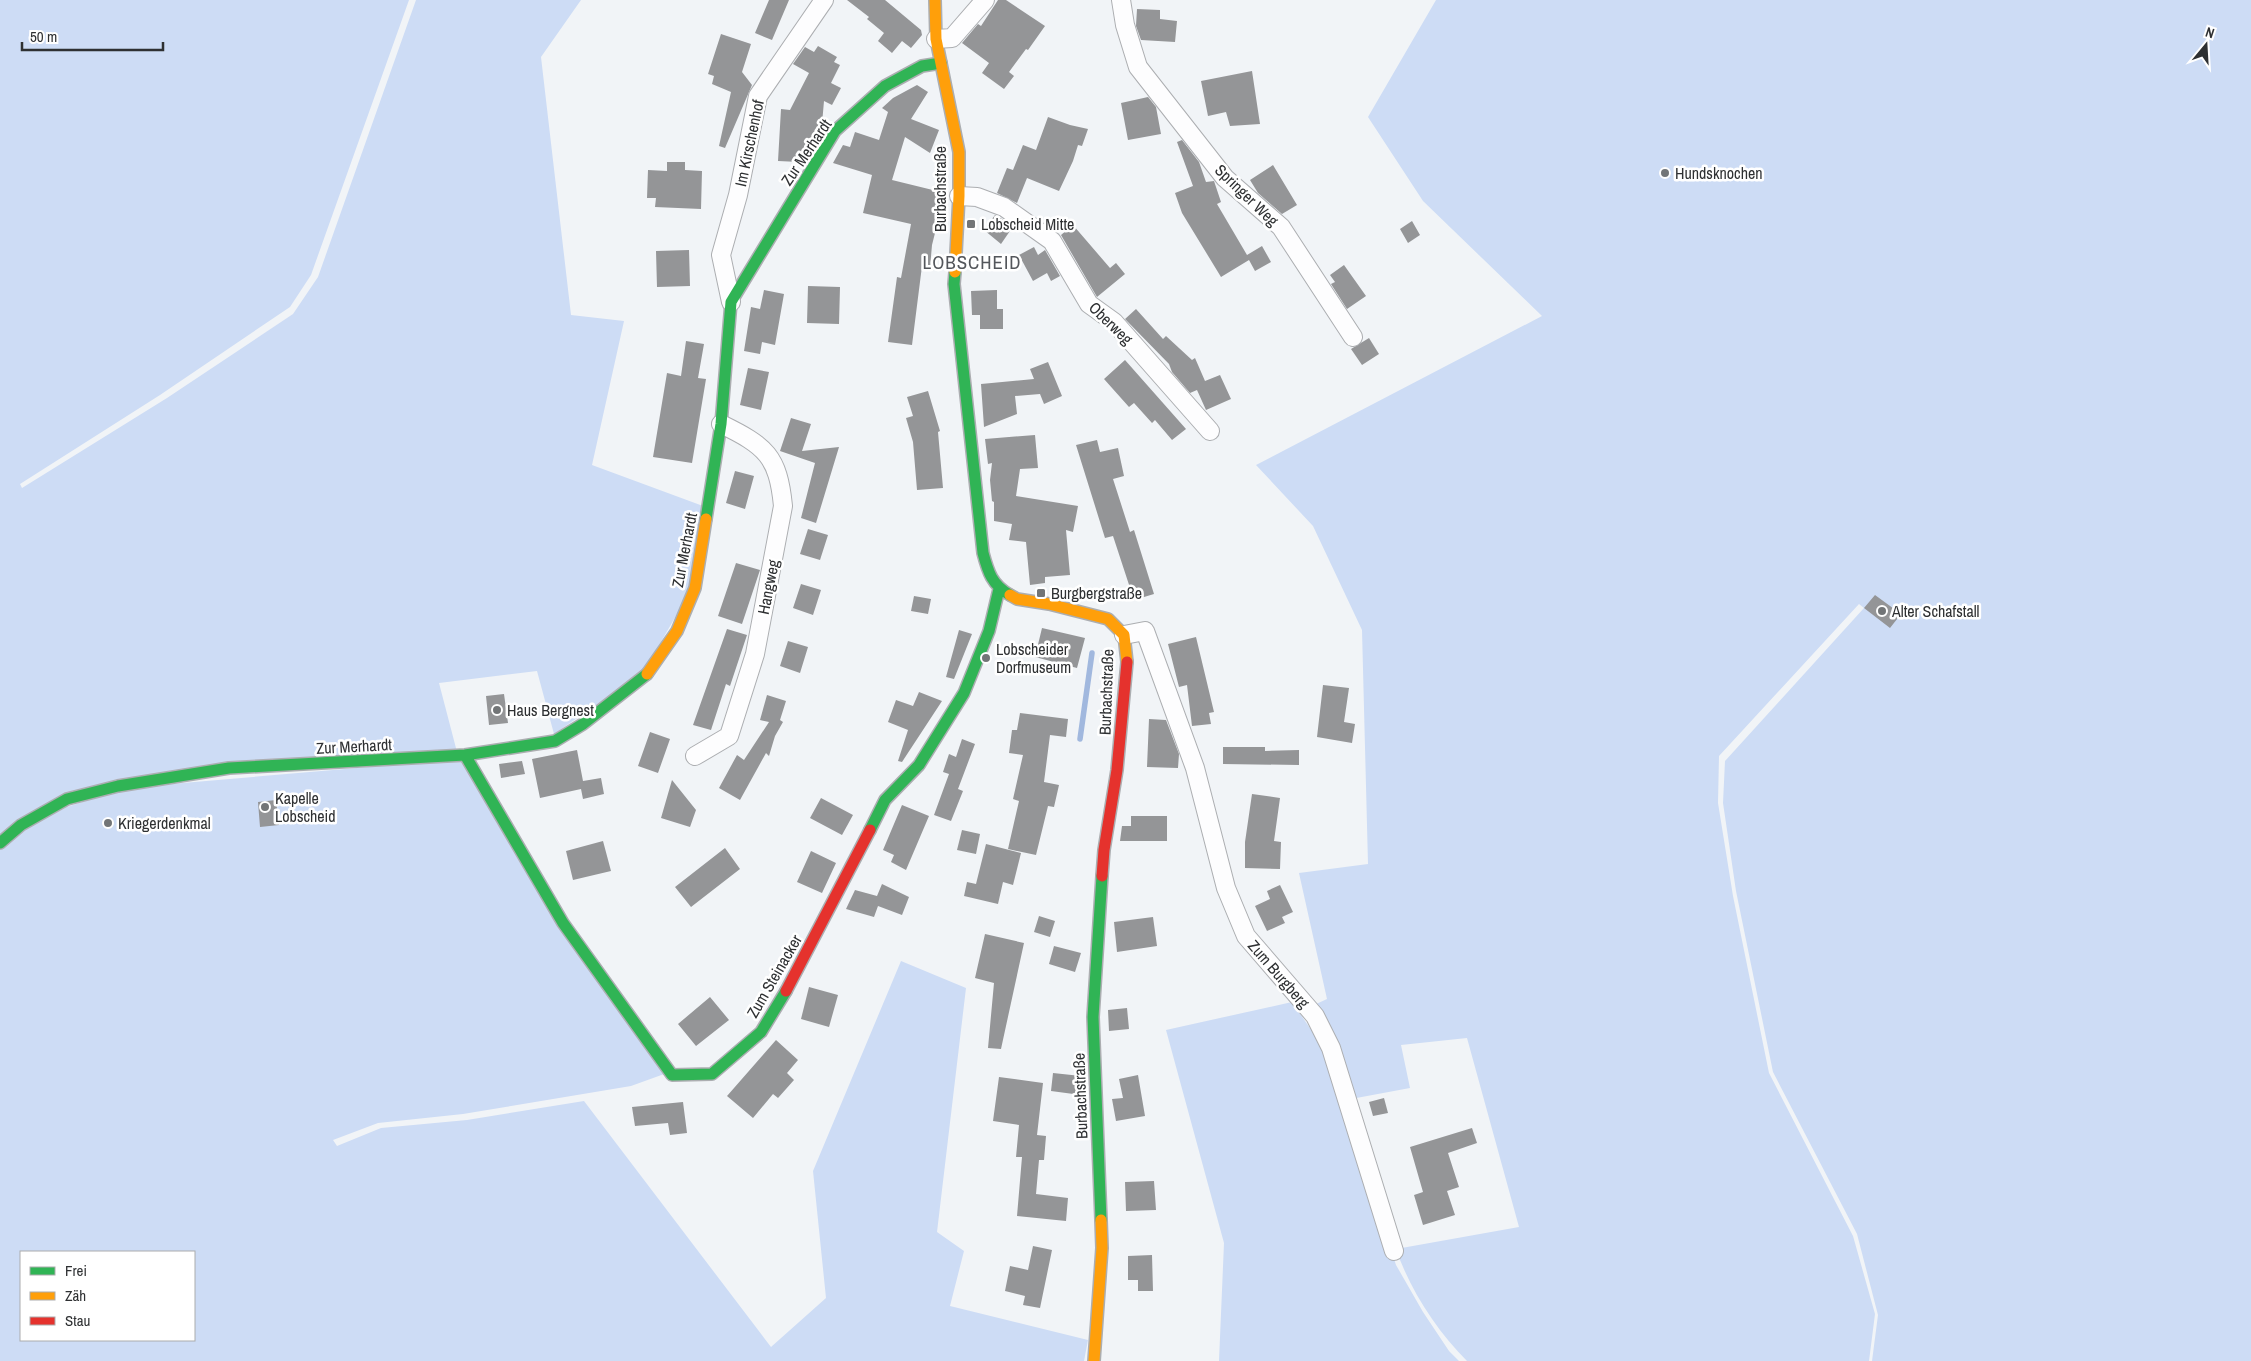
<svg xmlns="http://www.w3.org/2000/svg" width="2251" height="1361" font-family="'Archivo Narrow',sans-serif">
	<style>
		.green { fill: #cddcf5; fill-rule: evenodd }
		.lines { fill: none; stroke-linecap: round; stroke-linejoin: round }
		.stream { stroke: #a1b8de; stroke-width: 5.5 }
		.building { fill: #949597 }
		.street-casing { stroke: #acaeb1; stroke-width: 20 }
		.fast-casing { stroke: #acaeb1; stroke-width: 14 }
		.slow-casing { stroke: #acaeb1; stroke-width: 14 }
		.jam-casing { stroke: #acaeb1; stroke-width: 14 }
		.street { stroke: #fdfdfe; stroke-width: 18 }
		.fast { stroke: #30b455; stroke-width: 11 }
		.slow { stroke: #ff9f0a; stroke-width: 11 }
		.jam { stroke: #e5322d; stroke-width: 11 }
		.poi-dot { fill: #727577; stroke: #fff; stroke-width: 2 }
		.labels { text-anchor: middle; dominant-baseline: central; stroke-width: 5; stroke-linejoin: round; paint-order: stroke }
		.street-label { font-size: 16px; fill: #2e3032; stroke: #fff }
		.poi-label { font-size: 16px; fill: #2e3032; stroke: #fff; text-anchor: start }
		.quarter-label { font-size: 19px; letter-spacing: 1px; fill: #53565b; stroke: #fff }
	</style>
	<rect width="100%" height="100%" fill="#f1f4f7"/>
	<!-- green -->
	<path class="green" d="M0,0H409L311,275L290,307L160,395L20,484L22,488L167,398L293,314L318,277L416,0H581L541,57L571,315L624,321L592,465L703,506L692,588L643,673L554,734L537,671L439,683L457,752L120,780L0,841Z
		M1436,0H2251V1361H1872L1878,1315L1857,1234L1773,1072L1736,891L1723,803L1725,761L1864,608L1859,604L1719,756L1718,803L1733,896L1769,1073L1853,1236L1875,1314L1869,1361H1467C1437,1331 1410,1290 1396,1249L1519,1227L1467,1038L1401,1045L1410,1088L1351,1099L1314,1005L1327,999L1299,873L1368,864L1362,630L1313,526L1256,465L1542,316L1423,201L1368,117Z
		M462,759L667,1073L631,1086L463,1114L378,1123L333,1140L337,1146L381,1128L467,1120L584,1101L771,1347L826,1298L813,1171L901,961L966,988L937,1232L964,1251L950,1306L1088,1340L1084,1361H0V850L46,814L124,788ZM21,1252H194V1340H21Z
		M1292,1002L1325,1050L1396,1265L1423,1312L1449,1351L1459,1361H1219L1224,1243L1166,1030Z"/>
	<g class="lines">
		<!-- stream -->
		<path class="stream" d="M1080,739L1092,653"/>
	</g>
	<!-- building -->
	<path class="building" d="M769,0H789L772,40L755,33Z
		M847,0H885L921,30L922,35L911,48L902,41L892,53L878,41L884,33L867,19L869,17Z
		M998,0H1006L1045,26L1028,50L1026,49L1009,72L1014,76L1004,89L982,73L989,63L962,43L978,24L981,26Z
		M1137,9L1160,10V19L1177,21L1175,42L1141,40L1136,26Z
		M721,34L751,44L742,72L752,85L725,148L719,146L731,92L712,84L714,76L708,74Z
		M818,46L837,57L834,62L840,65L831,83L841,88L832,105L824,101L822,124L799,162L778,161L781,109L790,110L809,73L793,64L805,47L814,52Z
		M1252,71L1260,124L1230,126L1226,112L1208,116L1201,81Z
		M917,85L928,92L911,119L939,130L930,153L905,137L892,180L945,193L932,245L930,268L922,266L912,345L888,342L897,277L901,278L911,224L863,213L872,175L833,163L843,145L850,147L855,132L879,140L888,112L882,108L893,98Z
		M1148,97L1156,107L1161,134L1128,140L1121,103Z
		M1048,117L1070,125L1088,129L1082,146L1078,145L1073,161L1059,191L1027,178L1017,203L997,193L1007,168L1013,170L1023,145L1036,150Z
		M1182,140L1199,162L1206,182L1214,181L1221,202L1217,204L1247,255L1262,246L1271,262L1255,271L1249,260L1221,277L1182,213L1175,193L1193,186L1177,142Z
		M667,162H685V170L702,171L701,209L655,207L656,198H647L648,170L667,171Z
		M1273,165L1297,205L1282,214L1258,193L1250,180Z
		M995,215L1009,223L1008,225L1012,228L1001,244L984,230Z
		M1412,221L1420,235L1408,243L1400,229Z
		M1073,225L1110,268L1116,263L1125,274L1097,297L1061,235Z
		M1034,247L1038,255L1045,250L1060,276L1051,281L1047,273L1033,281L1019,255Z
		M689,250L690,286L657,287L656,251Z
		M1344,265L1366,296L1347,309L1331,284L1335,282L1330,275Z
		M808,286L840,287L839,324L807,323Z
		M764,290L784,294L775,345L762,342L760,354L744,351L751,307L760,309Z
		M997,290V309H1003V329H980V315H972L971,291Z
		M1136,309L1163,339L1166,336L1192,360L1195,358L1205,381L1220,375L1231,399L1206,410L1197,390L1190,393L1172,372L1169,364L1125,319Z
		M1369,338L1379,354L1362,365L1351,349Z
		M686,341L704,344L698,378L706,379L692,463L653,457L667,373L681,376Z
		M1125,360L1186,429L1172,440L1155,420L1152,423L1134,403L1129,407L1104,379Z
		M1048,362L1062,396L1044,404L1040,394L1015,396L1017,414L984,427L981,384L1034,379L1030,369Z
		M748,368L769,372L761,410L740,405Z
		M928,391L940,431L938,432L943,488L917,490L913,442L906,418L913,416L907,397Z
		M791,418L811,424L802,451L839,447L816,523L801,518L815,463L780,451Z
		M1035,435L1038,468L1020,469L1016,496L1078,506L1073,532L1066,530L1070,575L1045,577V583L1030,585L1026,542L1009,540L1012,524L994,521V502L992,501L990,480L992,463L988,464L985,439Z
		M1097,440L1100,452L1118,448L1124,476L1113,479L1130,532L1134,530L1154,594L1134,600L1113,536L1105,538L1076,445Z
		M735,471L754,476L745,509L726,503Z
		M808,529L828,535L820,560L800,554Z
		M736,563L760,570L742,624L718,616Z
		M801,584L821,590L813,615L793,608Z
		M1875,595L1901,614L1890,628L1864,608Z
		M914,596L931,599L928,614L911,611Z
		M1042,628L1085,638L1077,668L1035,657Z
		M727,629L747,635L730,686L726,684L711,730L693,725Z
		M959,630L972,634L954,679L946,677Z
		M1196,637L1214,712L1209,713L1211,724L1192,726L1187,685L1179,687L1168,644Z
		M788,641L808,647L800,673L780,666Z
		M1323,685L1349,688L1344,722L1355,724L1352,743L1317,737Z
		M919,692L942,701L902,762L898,761L908,730L888,722L896,700L913,706Z
		M504,694L508,723L489,725L486,696Z
		M767,695L786,701L780,720L783,722L775,736L769,756L766,753L740,800L719,788L737,755L744,760L769,722L760,720Z
		M1020,713L1068,719L1066,737L1050,735L1044,782L1059,785L1054,807L1048,806L1036,855L1008,849L1019,801L1013,799L1023,755L1009,753L1012,730H1017Z
		M1149,719L1166,720L1179,754L1178,768L1147,767Z
		M650,732L670,739L658,773L638,766Z
		M962,739L975,744L958,789L963,791L951,821L934,815L949,774L943,772L949,754L956,757Z
		M1223,747H1265V751L1299,750V765L1223,764Z
		M577,750L583,781L601,778L604,794L583,799L581,789L540,798L532,759Z
		M522,761L525,774L501,778L499,764Z
		M672,780L696,810L690,827L661,818Z
		M1252,794L1280,798L1274,841L1281,842L1280,869L1245,868V842Z
		M821,798L853,815L842,835L810,818Z
		M276,800L279,825L260,827L258,802Z
		M902,805L929,816L906,870L891,862L894,855L883,850Z
		M1131,816H1167V841H1120L1122,826H1131Z
		M962,830L980,834L976,854L957,850Z
		M603,841L611,871L573,880L566,851Z
		M986,844L1021,853L1013,885L1003,882L998,904L964,896L967,882L976,884Z
		M725,848L740,869L691,907L675,887Z
		M811,851L836,863L822,893L797,882Z
		M882,884L909,897L902,915L878,906L874,917L846,909L855,890L877,896Z
		M1280,885L1293,912L1282,917L1285,923L1267,931L1255,906L1270,899L1267,891Z
		M1039,916L1055,921L1050,937L1034,932Z
		M1153,917L1157,946L1117,952L1114,922Z
		M985,934L1024,943L1001,1049L988,1048L994,983L975,978Z
		M1054,946L1081,953L1075,972L1049,964Z
		M809,987L838,995L829,1027L801,1019Z
		M710,997L729,1020L696,1046L678,1024Z
		M1127,1008L1129,1029L1109,1031L1108,1010Z
		M776,1040L798,1060L787,1073L794,1080L778,1098L773,1094L753,1118L727,1096Z
		M1053,1073L1081,1076V1095L1051,1091Z
		M1138,1075L1145,1116L1116,1121L1112,1099L1123,1098L1119,1079Z
		M999,1077L1043,1083L1037,1135L1046,1136L1044,1160H1039L1036,1194L1068,1198L1066,1221L1017,1216L1022,1157H1016L1019,1125L993,1121Z
		M1384,1098L1388,1113L1373,1116L1369,1102Z
		M683,1102L687,1133L670,1135L668,1123L635,1126L632,1107Z
		M1472,1128L1477,1143L1448,1153L1459,1187L1447,1191L1455,1215L1423,1225L1414,1195L1423,1192L1410,1147Z
		M1154,1181L1156,1210L1126,1211L1125,1182Z
		M1033,1246L1052,1250L1040,1308L1023,1305L1025,1296L1005,1291L1010,1266L1028,1270Z
		M1152,1255L1153,1291H1138V1280H1128V1256Z"/>
	<g class="lines">
		<defs>
			<path id="street" d="M1121,0L1125,25L1138,67L1225,178L1281,227L1353,337
				M936,39L952,38L985,0
				M959,196L977,197L1004,207L1052,241L1089,304L1114,322L1210,431
				M731,302L721,255L738,195L758,96L824,0
				M1124,635L1145,631L1195,768L1226,888L1246,936L1315,1016L1331,1048L1394,1251
				M695,756L729,736L755,654L783,506C778,456 766,446 721,424"/>
			<path id="fast" d="M955,272L954,284L983,553C988,572 992,585 1010,595
				M706,519L721,424L731,302L835,131L885,86L922,66L941,63
				M465,755L563,923L672,1075L712,1074L761,1032L786,991
				M870,830L885,800L919,765L964,693L989,631L999,589
				M0,843L21,825L67,799L118,786L229,768L465,755L555,741L583,724L647,674
				M1101,1220L1093,1017L1102,876"/>
			<path id="slow" d="M935,0L936,39L959,152V196L955,272
				M1010,595L1017,599L1049,604L1108,619L1124,635L1127,662
				M647,674L677,631L695,588L706,519
				M1094,1361L1102,1248L1101,1220"/>
			<path id="jam" d="M1102,876L1104,850L1117,770L1127,662
				M786,991L870,830"/>
		</defs>
		<!-- street casing -->
		<use href="#street" class="street-casing"/>
		<!-- fast casing -->
		<use href="#fast" class="fast-casing"/>
		<!-- slow casing -->
		<use href="#slow" class="slow-casing"/>
		<!-- jam casing -->
		<use href="#jam" class="jam-casing"/>
		<!-- street -->
		<use href="#street" class="street"/>
		<!-- fast -->
		<use href="#fast" class="fast"/>
		<!-- slow -->
		<use href="#slow" class="slow"/>
		<!-- jam -->
		<use href="#jam" class="jam"/>
	</g>
	<!-- markers -->
	<g class="poi-dot">
		<circle cx="1665" cy="173" r="5"/>
		<rect x="966" y="219" width="10" height="10" rx="2.5"/>
		<rect x="1036" y="588" width="10" height="10" rx="2.5"/>
		<circle cx="1882" cy="611" r="5"/>
		<circle cx="986" cy="658" r="5"/>
		<circle cx="497" cy="710" r="5"/>
		<circle cx="265" cy="807" r="5"/>
		<circle cx="108" cy="823" r="5"/>
	</g>
	<g class="labels">
		<!-- street labels -->
		<g class="street-label">
			<text transform="translate(749 143) rotate(-78)">Im Kirschenhof</text>
			<text transform="translate(806 152) rotate(-56)">Zur Merhardt</text>
			<text transform="translate(940 189) rotate(-90)">Burbachstraße</text>
			<text transform="translate(1247 195) rotate(44)">Springer Weg</text>
			<text transform="translate(1111 323) rotate(44)">Oberweg</text>
			<text transform="translate(684 550) rotate(-79)">Zur Merhardt</text>
			<text transform="translate(768 587) rotate(-79)">Hangweg</text>
			<text transform="translate(1106 692) rotate(-88)">Burbachstraße</text>
			<text transform="translate(354 746) rotate(-3)">Zur Merhardt</text>
			<text transform="translate(1279 974) rotate(49)">Zum Burgberg</text>
			<text transform="translate(774 976) rotate(-60)">Zum Steinacker</text>
			<text transform="translate(1080 1096) rotate(-92)">Burbachstraße</text>
		</g>
		<!-- poi labels -->
		<g class="poi-label">
			<text x="1675" y="173">Hundsknochen</text>
			<text x="981" y="224">Lobscheid Mitte</text>
			<text x="1051" y="593">Burgbergstraße</text>
			<text x="1892" y="611">Alter Schafstall</text>
			<text x="996" y="649">Lobscheider<tspan x="996" dy="18">Dorfmuseum</tspan></text>
			<text x="507" y="710">Haus Bergnest</text>
			<text x="275" y="798">Kapelle<tspan x="275" dy="18">Lobscheid</tspan></text>
			<text x="118" y="823">Kriegerdenkmal</text>
		</g>
		<!-- quarter labels -->
		<g class="quarter-label">
			<text x="972" y="262">LOBSCHEID</text>
		</g>
	</g>
	<!-- legend -->
	<rect x="20" y="1251" width="175" height="90" fill="#ffffff" stroke="#abacad"/>
	<rect x="30" y="1267" width="25" height="8" fill="#30b455" stroke="#abacad"/>
	<text x="65" y="1276" font-size="15" fill="#2e3032">Frei</text>
	<rect x="30" y="1292" width="25" height="8" fill="#ff9f0a" stroke="#abacad"/>
	<text x="65" y="1301" font-size="15" fill="#2e3032">Zäh</text>
	<rect x="30" y="1317" width="25" height="8" fill="#e5322d" stroke="#abacad"/>
	<text x="65" y="1326" font-size="15" fill="#2e3032">Stau</text>
	<!-- north arrow -->
	<g transform="translate(2206 45) rotate(18)" stroke="#ffffff" stroke-width="4" paint-order="stroke">
	<path d="M0-4L9 19L0 12L-9 19Z" fill="#2e3032"/>
	<text y="-8" font-size="14" font-weight="bold" text-anchor="middle" fill="#2e3032">N</text>
	</g>
	<!-- scale -->
	<path d="M22 42v8h141v-8" fill="none" stroke="#2e3032" stroke-width="2.5"/>
	<text x="30" y="42" font-size="15" fill="#2e3032" stroke="#ffffff" stroke-width="4" paint-order="stroke">50 m</text>
</svg>
